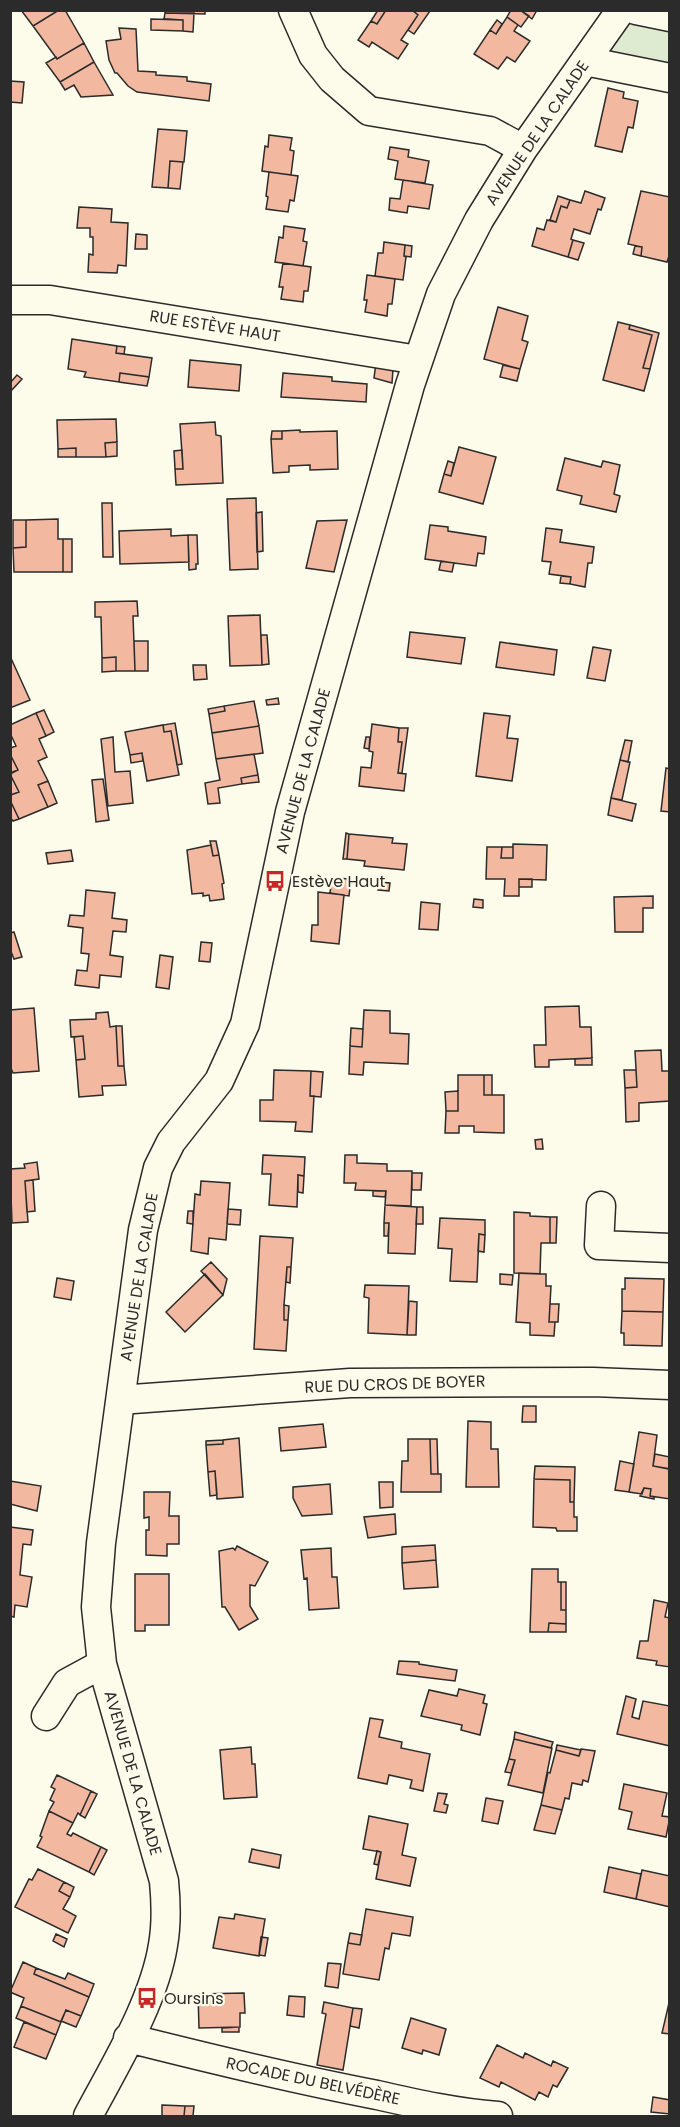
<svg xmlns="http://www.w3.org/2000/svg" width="680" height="2127" font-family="Poppins,sans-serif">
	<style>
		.green { fill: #deebd1; stroke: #74746e; stroke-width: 1.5 }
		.building { fill: #f2b8a0; stroke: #2b2b2b; stroke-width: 1.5 }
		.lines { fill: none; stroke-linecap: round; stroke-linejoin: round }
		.minor-casing { stroke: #2b2b2b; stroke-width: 31 }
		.minor { stroke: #fdfbea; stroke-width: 28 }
		.labels { text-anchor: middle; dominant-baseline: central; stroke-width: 4.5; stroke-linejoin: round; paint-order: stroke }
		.street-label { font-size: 16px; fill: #2b2b2b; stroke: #fdfbea }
		.poi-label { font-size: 16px; fill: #2b2b2b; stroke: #fdfbea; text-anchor: start }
	</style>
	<rect width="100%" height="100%" fill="#fdfbea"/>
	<!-- green -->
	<path class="green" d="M636,11H669V67L608,54Z"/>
	<!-- building -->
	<path class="building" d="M21,10H59L33,26Z
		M59,10H65L84,43L57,59L33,26Z
		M165,10H205V14L165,13Z
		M378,10H386L377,24L371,21Z
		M386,10H412L418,15L401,40L408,44L398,59L372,42L369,47L358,40L371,21L377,24Z
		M412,10L430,11L414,34L408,30L418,15Z
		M511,10H520L529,16L521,27L507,17Z
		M520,10H537L532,19Z
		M165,13H194L193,32L183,31V20L164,19Z
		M507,17L518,25L514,31L530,41L515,62L507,57L498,69L474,54L490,30L496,34Z
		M151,19L183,20V31L151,30Z
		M497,20L502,24L496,34L490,30Z
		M119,28L136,29L138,71L156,72V75L187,77V81L211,84L209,101L137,92L128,86L117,73H115L109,60L106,41L121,39Z
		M84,43L94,62L60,82L46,63L56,57L57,59Z
		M94,62L113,95L81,97L74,85L65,90L60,82Z
		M10,81L24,82L22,103L10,102Z
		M608,88L624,92L623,98L638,101L633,128L628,127L622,152L595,146Z
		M158,129L187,131L184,162L170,161L168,188L152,187Z
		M269,135L292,138L290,150L294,151L291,175L262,171L265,146L268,147Z
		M390,147L409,150L408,157L429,161L425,183L395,179L398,161L388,159Z
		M170,161L183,162L180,189L168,188Z
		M269,172L298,176L294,201L290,200L288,212L266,209L268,197L266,196Z
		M403,180L433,185L429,209L408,206L407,213L389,210L390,198L400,199Z
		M585,191L605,198L601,210L598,209L590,234L574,229L571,239L573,240L568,257L532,246L537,228L544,230L547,220L556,222L561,206L567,208L570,200L581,203Z
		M641,191L670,197V253L667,262L641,256L642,247L628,244Z
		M558,196L570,200L567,208L561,206L556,222L550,220Z
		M79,207L112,209L111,222L128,223L126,266L118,265L117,273L88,272L89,254L93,255V237H90V228H77Z
		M284,226L305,229L303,241L307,242L303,266L275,262L279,237L283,238Z
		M136,234L147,235V249H135Z
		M573,240L584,243L578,260L568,257Z
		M384,242L405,245L404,256L406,257L403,280L375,276L378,253H383Z
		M405,245L412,246L411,257L404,256Z
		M635,246L642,247L641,256L633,254Z
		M283,263L311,267L308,291H304L303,302L281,299L283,287H279Z
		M367,275L395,279L392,304H388L387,316L365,312L367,300H364Z
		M498,307L528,316L522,340L528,342L520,369L484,359Z
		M618,322L630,325L629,329L652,335L643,368L650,369L644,391L603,380Z
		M630,325L659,333L650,369L643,368L652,335L629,329Z
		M72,339L117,346L116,353L152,358L149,377L120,373L119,382L84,377L86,372L68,369Z
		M117,346L125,347L124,354L116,353Z
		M190,360L241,365L239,391L188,387Z
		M376,363L393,369L392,383L374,378Z
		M503,365L520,369L517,381L500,377Z
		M120,373L149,377L147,386L119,382Z
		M283,373L332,377V381L367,384L366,402L281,397Z
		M17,375L22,379L10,392V383Z
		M116,419L117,442L105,443L106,457H76V448L58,449L57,420Z
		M215,422L216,435L221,436L223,483L176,485L175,469H183L180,424Z
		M300,430V432L337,431L338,469L310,470V465L289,466V472L273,473L271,439H282V431Z
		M272,431H282V439H271Z
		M117,442V456L106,457L105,443Z
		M459,447L496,457L483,504L439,492L444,474L451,476Z
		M76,448V457H58V449Z
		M182,450L183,469H175L174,451Z
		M565,458L601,467L603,461L620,465L614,494L620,496L616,512L580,504L582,496L557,490Z
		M448,461L454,463L451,476L444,474Z
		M256,498L258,569L230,570L227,499Z
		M102,503H112L113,557H103Z
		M262,512L263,551L257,552L256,513Z
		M58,519V539H63V572H14L13,548L26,547V520Z
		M13,520H26V547L13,548Z
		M347,520L334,572L306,568L317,521Z
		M430,525L448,527V531L486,537L484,554L478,553L476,566L425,559Z
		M546,528L562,530L560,542L594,547L592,563H588L585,587L570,584L571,577L549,574L551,562L542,561Z
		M171,529V536L188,535L189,562L120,564L119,531Z
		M188,535H197L198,564H196V569L189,570Z
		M63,539H72V572H63Z
		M441,561L454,563L452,572L439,570Z
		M561,576L571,577L570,584L560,583Z
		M137,601L138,616H133L135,671H116V657L102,658L101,617H95V602Z
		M260,615L262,665L230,666L228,616Z
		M410,632L465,638L461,664L407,657Z
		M261,635H267L269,664L262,665Z
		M134,641H148V671H135Z
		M500,642L557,650L554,675L496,667Z
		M593,647L611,650L605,681L587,678Z
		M10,656L30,700L10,708Z
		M116,657V671L102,672V658Z
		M193,665H206L207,679L194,680Z
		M278,698L279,704L267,705L266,700Z
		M254,701L259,726L212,733L209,714L225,711L224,706Z
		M224,706L225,711L209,714L208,709Z
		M44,710L54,732L46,736L36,713Z
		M36,713L46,736L39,739L47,757L38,761L48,781L38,785L48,807L19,819L10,800V795L19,792L10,774L18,770L10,754V748L16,746L10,733V725Z
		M484,713L510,716L507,738L518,739L512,781L476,776Z
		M175,723L182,764L177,765L171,731L164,732L163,725Z
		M372,724L399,728L398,742H402L398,773L406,774L404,791L359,786L361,767L371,768L373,752L369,751Z
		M163,725L164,732L171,731L179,775L147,781L142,753L130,755L125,732Z
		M259,726L263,753L216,759L212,733Z
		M399,728H408L402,773H398L402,742H398Z
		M113,737L115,772L130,771L133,803L108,806L101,739Z
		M366,737H370L369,749L364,748Z
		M625,740L632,741L628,762L620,760Z
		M142,753L143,761L131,763L130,755Z
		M10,754L18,770L10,773Z
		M254,754L258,775L241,778L242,784L218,788L220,803L208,804L205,783L220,780L216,759Z
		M620,760L630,762L622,800L611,798Z
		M666,768L670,769V812L661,811Z
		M10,774L19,792L11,795L10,794Z
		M258,775L259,782L242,784L241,778Z
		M103,779L109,820L96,822L92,780Z
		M48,781L57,803L48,807L38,785Z
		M611,798L636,804L632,821L608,815Z
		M10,800L19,819L13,821L10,817Z
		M346,833L349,834L347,859H343Z
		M349,834L393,838L392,843L407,844L404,870L364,866L365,861L347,859Z
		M210,841H216L219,855L213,856Z
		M513,844L547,845L546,880L519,879V896H504L505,879H486L487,847H502L501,858H513Z
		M211,845L213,856L219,855L224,883L222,884L224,899L210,901L209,895L203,896V893L192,894L187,850Z
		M502,847H513V858H501Z
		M71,850L73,861L48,864L46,853Z
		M332,878L351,879L349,896L330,893Z
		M519,879H532V887H519Z
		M379,882L390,883L389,891L378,890Z
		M86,890L115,893L112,918L127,920L126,932L113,931L110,955L123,957L121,977L100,975L99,988L75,985L77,970L87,971L89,954L81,953L83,928L68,926L70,915L84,916Z
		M318,892L344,895L339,944L311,941L312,925H318Z
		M653,896V908H643V932H615L614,897Z
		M474,899L483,900V908L473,907Z
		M421,902L440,904L438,930L419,929Z
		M14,932L22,957L14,959L10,949V933Z
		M201,942L212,943L210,962L199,961Z
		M160,955L173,957L169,989L156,987Z
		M579,1006L580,1027H591L592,1058L549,1060V1067H535L534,1045H546L545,1007Z
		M34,1008L39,1071L13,1073L10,1066V1010Z
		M364,1010L390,1011V1033L409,1034L408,1064L364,1062L363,1075L349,1074L350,1046L362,1047Z
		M108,1012L110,1027L116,1026L118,1066H124L126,1085L102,1086L103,1095L79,1097L76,1060L85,1059L83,1036L71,1037L70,1020L96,1019V1013Z
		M116,1026H122L124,1066H118Z
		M351,1028L363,1029L362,1047L350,1046Z
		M83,1036L85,1059L76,1060L74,1037Z
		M661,1050L662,1071H670V1101L639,1103V1121L626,1122L625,1088L637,1087L635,1051Z
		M592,1058V1065H575V1059Z
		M274,1070L311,1071L310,1096H314L312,1132L295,1131L296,1122L260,1121V1100H273Z
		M624,1070H636L637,1087L625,1088Z
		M311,1071L323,1072L321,1097L310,1096Z
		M458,1075H484V1095H504V1133L474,1132V1126H459V1133H445L446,1111H458Z
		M484,1075H492V1095H484Z
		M458,1091V1111H446L445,1092Z
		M542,1139L543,1149H536L535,1140Z
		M263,1155L305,1157L304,1176L298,1175L297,1207L269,1205L271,1174H262Z
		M345,1155H357V1163L387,1164V1171H412L411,1206L385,1205L386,1191L355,1190L356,1183H344Z
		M37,1162L39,1179L25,1181L28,1222L12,1223L10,1169L25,1168L24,1164Z
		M412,1173H422L421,1190H412Z
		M298,1175L304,1176L303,1193L298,1192Z
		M33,1180L35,1211L27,1212L25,1181Z
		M201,1181L230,1183L226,1240L209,1238L208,1254L191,1251L195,1194L200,1195Z
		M373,1191H386L385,1197L373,1196Z
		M385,1205L417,1207L415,1254L388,1253L389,1223H384Z
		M417,1207H423V1224H416Z
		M228,1209L241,1210L240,1225L227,1224Z
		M188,1211H193V1224L187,1223Z
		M514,1212L530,1213V1216L550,1217V1243H541L540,1274L514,1273Z
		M550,1217H557L556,1243H550Z
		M440,1218L485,1220V1235L479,1234L477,1282L450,1281L452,1249L438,1248Z
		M384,1223H389L388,1236H384Z
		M479,1234L485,1235L484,1252L478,1251Z
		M260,1236L293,1238L291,1267H287L284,1305V1320H288L286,1351L254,1349Z
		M211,1262L227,1279L223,1295L201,1271Z
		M287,1267H291L290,1283L286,1282Z
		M519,1273L546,1274V1286H551L549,1322H555L554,1336L530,1335V1323L516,1322Z
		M205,1274L223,1295L185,1332L166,1312Z
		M500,1274L513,1275L512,1285L500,1284Z
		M57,1278L74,1281L71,1300L54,1297Z
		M625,1278L664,1279L663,1312L622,1311V1289H625Z
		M365,1285L409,1286L407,1335L368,1333L369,1298L364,1297Z
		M409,1301L417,1302L416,1335H407Z
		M550,1304H559L558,1322H549Z
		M284,1305L289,1306L288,1320H284Z
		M622,1311L663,1312L662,1346L624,1345V1333H621Z
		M523,1406H536V1422H522Z
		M468,1421L491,1422V1449H498L499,1487H466Z
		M323,1424L326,1447L281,1451L279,1428Z
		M639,1432L657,1435L653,1466L670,1469V1499L650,1496L651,1489L644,1488L642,1494L629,1492Z
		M239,1438L243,1497L217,1499L215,1471L208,1472L206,1445L223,1444V1440Z
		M408,1439H430L431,1474H441V1492H401L402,1461H408Z
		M430,1439H437L438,1474H431Z
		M223,1440V1444L206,1445V1441Z
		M655,1454L670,1457L669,1469L653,1466Z
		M620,1461L634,1464L629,1492L615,1490Z
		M535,1466L575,1467L574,1502H570V1480L534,1479Z
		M215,1471L217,1495L210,1496L208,1472Z
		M534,1479L570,1480V1502H574V1517H577V1531H557L556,1528L533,1527Z
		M10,1481L41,1486L37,1511L10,1504Z
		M379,1482H393V1507L380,1508Z
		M330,1484L332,1514L302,1516L293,1498V1487Z
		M644,1488L651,1489L650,1496L654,1497V1499L640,1496Z
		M144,1492H170L169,1516H179V1544H167V1556L146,1555V1530H149V1517L144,1518Z
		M395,1514L396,1534L368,1538L364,1517Z
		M10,1527L33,1530L31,1545L23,1544L20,1575L32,1577L27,1607L15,1605L14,1617L10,1616Z
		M435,1545L436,1560L402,1563V1547Z
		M237,1546L268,1562L255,1586L250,1585V1606L258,1619L239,1630L225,1607H222L219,1551L233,1548L235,1550Z
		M331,1548L332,1577H337L339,1608L309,1610L307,1578L304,1579L301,1550Z
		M436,1560L438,1587L404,1589L402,1563Z
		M532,1569H558V1582H561V1610H566V1624L549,1623L548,1632H530Z
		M135,1574H169V1625H145V1631H135Z
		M561,1582H566V1610H561Z
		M654,1600L668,1603L665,1617L670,1618V1667L656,1665L657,1661L637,1658L640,1641H648Z
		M549,1623L566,1624V1632H548Z
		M399,1661L419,1662V1664L457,1670L455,1681L397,1674Z
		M459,1689L485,1695L483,1703L487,1704L480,1735L461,1730L462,1725L421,1716L429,1690L457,1696Z
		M626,1696L636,1699L632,1717L639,1719L643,1701L670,1706V1746L617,1734Z
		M370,1718L383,1720L379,1737L402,1742L401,1748L430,1754L423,1791L410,1788L412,1780L389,1775L387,1784L358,1778Z
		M515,1732L553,1742L551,1748L514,1739Z
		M514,1739L552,1748L543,1793L508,1785L515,1760L509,1759Z
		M557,1745L581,1750L579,1756L556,1750Z
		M251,1747L252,1764H255L257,1797L224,1799L220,1750Z
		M581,1749L595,1751L588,1782L583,1780L582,1785L572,1783L569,1799L565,1798L562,1810L541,1805L548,1772L550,1773L556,1750L579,1756Z
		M509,1759L515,1760L511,1773L505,1772Z
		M57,1775L91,1791L80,1815L78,1813L73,1823L49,1811L54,1802L50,1800L55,1789L51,1787Z
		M624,1784L667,1793L662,1816L670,1817L666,1837L628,1829L632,1812L619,1809Z
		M91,1791L97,1794L85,1818L80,1815Z
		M438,1793L447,1794L444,1804L448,1805L446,1813L434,1811Z
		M486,1798L503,1801L498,1824L482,1821Z
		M541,1805L562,1810L555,1834L534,1830Z
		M49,1811L73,1823L67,1834L71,1836L73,1833L101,1847L89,1872L37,1847L42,1837L40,1836Z
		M369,1816L408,1824L402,1855L416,1858L410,1886L376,1879L381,1852L363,1849Z
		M101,1847L107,1850L94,1875L89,1872Z
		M252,1849L281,1855L279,1868L249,1862Z
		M377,1851L381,1852L378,1865L374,1864Z
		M609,1867L641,1874L636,1899L604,1892Z
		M38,1869L64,1882L59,1891L70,1897L63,1909L76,1916L68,1933L15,1907L29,1879L32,1880Z
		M642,1870L670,1876V1907L636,1899Z
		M64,1882L74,1887L70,1897L59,1891Z
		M366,1909L413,1917L410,1936L392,1933L389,1949L385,1948L379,1980L343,1974L348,1943L360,1945Z
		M235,1914L265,1919L259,1956L213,1948L219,1917L234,1919Z
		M350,1933L362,1935L360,1945L348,1943Z
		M56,1934L67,1939L64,1947L53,1941Z
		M261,1937L268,1938L265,1956L259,1955Z
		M23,1962L36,1968L34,1974L89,1997L81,2016L66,2010L61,2022L21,2006L24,1998L10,1992Z
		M328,1963L341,1964L338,1988L325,1986Z
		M36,1968L65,1979L68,1973L94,1984L89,1997L34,1974Z
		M244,1993L245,2013H240V2027L199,2028L198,1994Z
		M289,1996L305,1997L304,2017L287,2015Z
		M324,2002L353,2008L343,2070L317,2065L326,2014L322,2013Z
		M669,2003L670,2004V2034L662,2033Z
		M21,2006L61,2022L56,2035L16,2018Z
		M353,2008L362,2009L359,2028L350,2026Z
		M66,2010L81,2016L76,2027L61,2021Z
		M411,2018L446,2029L439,2055L423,2050L422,2054L402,2048Z
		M24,2022L56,2035L46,2059L14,2047Z
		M239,2027V2032H222V2028Z
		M497,2045L523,2058L525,2053L551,2066L553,2061L568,2068L557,2087L553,2085L548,2097L539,2092L535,2100L501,2082L499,2087L480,2078Z
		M653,2097L670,2100V2114L651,2112Z
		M162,2105L185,2106L184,2116H162Z
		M185,2106H194L193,2116H184Z"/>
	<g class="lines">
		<defs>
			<path id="minor" d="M293,10L313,55L332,79L369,111L490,131L523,149
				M636,10L670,17
				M585,61L670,78
				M10,300H50L418,360
				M601,1206L599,1245L670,1248
				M121,1397L133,1399L350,1383L593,1382L670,1385
				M46,1716L67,1683L102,1664
				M128,2038C211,2059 294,2079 377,2095C417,2104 457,2113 498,2116
				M88,2116C115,2065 154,2002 163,1945C167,1923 166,1902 164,1881L102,1664L96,1607L101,1543L143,1230L158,1168L171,1142L219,1081L245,1024L290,812L410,385L441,294L479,220L523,149L621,10"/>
		</defs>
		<!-- minor casing -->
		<use href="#minor" class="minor-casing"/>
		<!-- minor -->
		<use href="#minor" class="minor"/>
	</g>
	<!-- icons -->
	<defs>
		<symbol id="bus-bare" viewBox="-9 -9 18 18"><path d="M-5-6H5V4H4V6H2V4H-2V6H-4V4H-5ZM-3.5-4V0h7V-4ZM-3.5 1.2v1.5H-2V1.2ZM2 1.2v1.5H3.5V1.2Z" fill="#c62828" stroke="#fdfbea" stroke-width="2.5" paint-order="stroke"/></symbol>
	</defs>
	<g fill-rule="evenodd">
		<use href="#bus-bare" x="260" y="866" width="30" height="30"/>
		<use href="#bus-bare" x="132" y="1983" width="30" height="30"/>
	</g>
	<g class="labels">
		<!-- street labels -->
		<g class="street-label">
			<text transform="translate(537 133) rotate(-56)">AVENUE DE LA CALADE</text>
			<text transform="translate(215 326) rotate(9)">RUE ESTÈVE HAUT</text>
			<text transform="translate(303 771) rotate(-75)">AVENUE DE LA CALADE</text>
			<text transform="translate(139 1277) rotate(-81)">AVENUE DE LA CALADE</text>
			<text transform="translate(395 1384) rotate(-2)">RUE DU CROS DE BOYER</text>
			<text transform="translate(133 1773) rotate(74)">AVENUE DE LA CALADE</text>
			<text transform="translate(313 2081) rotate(12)">ROCADE DU BELVÉDÈRE</text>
		</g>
		<!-- poi labels -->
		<g class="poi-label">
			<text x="292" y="881">Estève Haut</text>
			<text x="164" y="1998">Oursins</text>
		</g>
	</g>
	<!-- border -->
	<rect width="680" height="2127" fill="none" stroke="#2b2b2b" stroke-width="24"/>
</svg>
